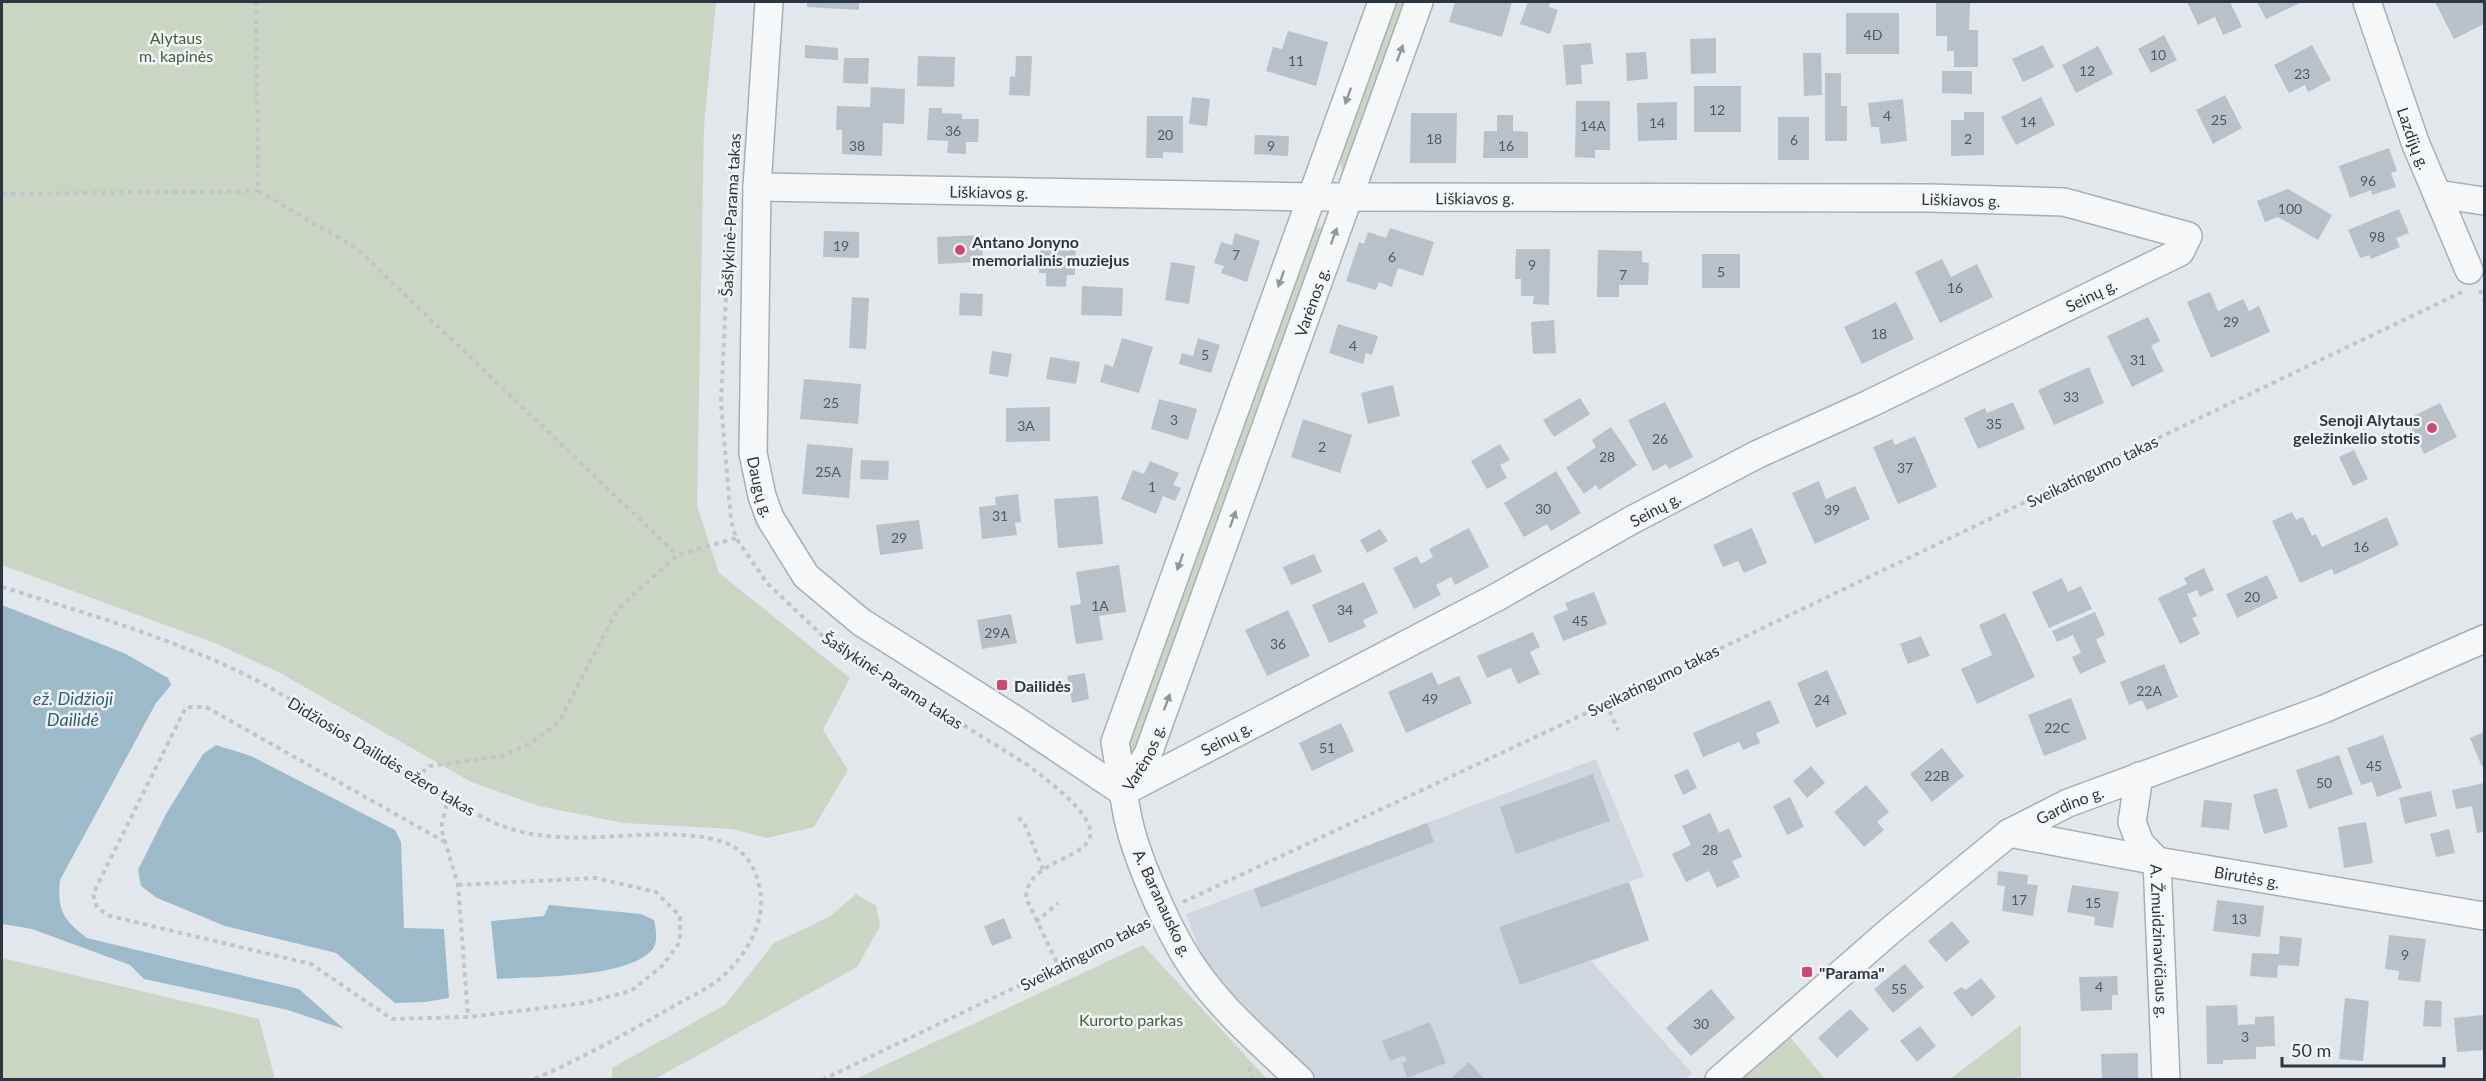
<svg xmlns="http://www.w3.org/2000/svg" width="2486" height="1081" font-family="Lato,sans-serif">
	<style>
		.built { fill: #d0d6dd }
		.green { fill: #cad5c3 }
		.water { fill: #9dbacb }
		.building { fill: #b9c1c8 }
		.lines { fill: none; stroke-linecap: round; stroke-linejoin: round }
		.minor-casing { stroke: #a7afb5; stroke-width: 30 }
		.path { stroke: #c0c5ca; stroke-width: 4; stroke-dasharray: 4.5 4.5; stroke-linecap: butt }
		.minor { stroke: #f5f7f9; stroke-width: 27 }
		.oneway { fill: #90979e }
		.poi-dot { fill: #d1456f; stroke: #f2f5f8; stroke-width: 2 }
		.labels { text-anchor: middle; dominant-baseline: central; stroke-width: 5; stroke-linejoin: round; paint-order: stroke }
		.number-label { font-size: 14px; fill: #4e5a64 }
		.park-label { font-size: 16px; fill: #445f37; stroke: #f2f5f8 }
		.street-label { font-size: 16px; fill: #2a3743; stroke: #f2f5f8 }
		.poi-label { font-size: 16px; font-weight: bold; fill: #2a3743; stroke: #f2f5f8; text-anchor: start }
		.water-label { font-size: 18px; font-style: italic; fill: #335c78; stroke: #f2f5f8 }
	</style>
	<rect width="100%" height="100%" fill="#e2e7eb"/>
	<!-- built -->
	<path class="built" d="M1596,759L1644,876L1629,882L1649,940L1591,961L1692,1073L1685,1080L1317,1079L1227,991L1200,952L1186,914Z"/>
	<!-- green -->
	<path class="green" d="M2,2H716L704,126L697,506L719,573L850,678L823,730L848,770L814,827L767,838L732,829L624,823L539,806L471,782L280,673L217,644L2,565Z
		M1393,2H1409L1346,169H1342L1337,156Z
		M1320,227L1324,230L1140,749L1132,755L1129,753L1126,744L1310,232Z
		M856,894L876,906L880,926L857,967L655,1079H612V1068L725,1005L774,943L829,917Z
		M1143,945L1267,1079H855Z
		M2,958L259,1019L275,1079H2Z
		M2021,1025V1079H1950Z
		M1790,1037L1825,1079H1743Z"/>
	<!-- water -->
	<path class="water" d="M2,605L124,653L168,678L171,685L156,703L60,880C57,910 63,920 87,938L299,989L344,1029L288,1010L144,979L130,965L32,929L2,924Z
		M216,745L251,756L395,830L401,842L404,928L444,929L449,998L425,1002L395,1003L336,953L225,926L157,898L141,886L138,870L166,814L203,754Z
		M549,905L641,914L654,920C656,930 659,943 651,951C623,979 535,976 497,979L491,921L544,916Z"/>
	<!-- building -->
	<path class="building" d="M807,2H859V10L807,7Z
		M1455,2H1512L1502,37L1449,22Z
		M1528,2H1550L1549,7L1558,10L1550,34L1520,24Z
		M2187,2H2230L2242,27L2223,35L2215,17L2198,25Z
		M2257,2H2302L2266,19Z
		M2435,2H2484V24L2454,39Z
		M1936,3H1970L1969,30H1978V67H1954V51H1947V36H1936Z
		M1846,13H1899V54H1846Z
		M1288,31L1328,42L1316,86L1266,71L1273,47L1282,49Z
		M2164,35L2177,60L2151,73L2138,49Z
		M1716,38V73L1691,74L1690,39Z
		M1591,43L1593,64L1581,65L1582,84L1566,85L1563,45Z
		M805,45L838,48V60L805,58Z
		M2043,45L2054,67L2023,82L2012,59Z
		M2312,45L2331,80L2308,92L2305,85L2289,93L2274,65Z
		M2098,46L2113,74L2076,93L2062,65Z
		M1646,52L1648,79L1627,81L1626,53Z
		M1803,53H1821L1822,95L1804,96Z
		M918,56L955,57L954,87L917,86Z
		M1016,56H1032L1030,96L1009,95L1010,76L1015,77Z
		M844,58H869L868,84L843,83Z
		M1942,71H1972V94L1942,93Z
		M1825,73H1841V106H1847V141H1825Z
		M1694,86H1741V132H1694Z
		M871,87L905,89L904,124L883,123L882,156L842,154V130H836L837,106L870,107Z
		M2225,95L2242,128L2213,144L2196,110Z
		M1192,97L1210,99L1207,126L1189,124Z
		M2041,97L2055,125L2016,145L2001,117Z
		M1903,99L1907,141L1881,144L1879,127H1871L1868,103Z
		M1576,101H1610V150H1595V158L1575,157Z
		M1677,102V140L1638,141L1637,103Z
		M929,108H942V113L962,114V119H979L978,142H966V154L947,153L948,141L927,140Z
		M1964,112H1984V155L1951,156V120H1964Z
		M1411,113H1457L1456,163H1410Z
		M1497,115H1513V131L1528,132V158H1483L1484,131H1497Z
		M1147,116H1183V153L1163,152V158H1146Z
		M1778,117H1809V160H1778Z
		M1255,135L1289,136L1288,156L1254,154Z
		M2389,148L2397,171L2391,173L2396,187L2372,195L2371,190L2350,198L2339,166Z
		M2288,189L2332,215L2318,240L2278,217L2265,222L2257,201Z
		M2399,209L2409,233L2396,238L2400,247L2371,259L2369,255L2360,258L2348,230Z
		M1390,228L1434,242L1423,276L1398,268L1392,287L1379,282L1376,290L1346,281L1359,242L1364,244L1368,232L1386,238Z
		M824,231L859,232V258L823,257Z
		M1235,233L1260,241L1247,282L1221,273L1224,266L1214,263L1221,242L1232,245Z
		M982,235L983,262L938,264L937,237Z
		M1041,240L1076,242L1075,275H1067L1066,287L1046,286V273H1039Z
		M1516,249H1550L1549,305L1533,304L1534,296H1521V279H1515Z
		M1598,250L1642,251V262L1649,263L1648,285H1619V297H1597Z
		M1702,254H1740V288H1702Z
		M1942,259L1951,277L1977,264L1993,297L1940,323L1915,272Z
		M1171,262L1195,266L1189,304L1165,300Z
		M1082,286L1123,288L1122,316L1081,315Z
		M2210,292L2218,311L2243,299L2249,311L2259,306L2270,332L2211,358L2187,302Z
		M960,293L983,294L982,316L959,315Z
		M852,297L869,298L866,349L849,348Z
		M1896,302L1914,339L1862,364L1844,327Z
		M2148,317L2160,341L2151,346L2164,371L2132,387L2107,336Z
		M1554,320L1556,353L1533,354L1531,322Z
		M1338,324L1378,336L1372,355L1366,353L1363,364L1329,353Z
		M1122,338L1153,347L1139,393L1100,382L1105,364L1113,367Z
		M1198,338L1220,345L1211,373L1179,364L1182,353L1193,356Z
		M992,351L1012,354L1008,377L989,374Z
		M1050,357L1080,362L1076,384L1046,379Z
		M2089,367L2104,403L2054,425L2038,390Z
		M804,379L861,384L858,424L800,419Z
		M1393,385L1400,416L1368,424L1361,393Z
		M1580,398L1590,414L1554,437L1543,420Z
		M1159,399L1197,409L1188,440L1151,429Z
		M1665,402L1693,457L1669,469L1666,464L1653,471L1628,420Z
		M2013,402L2025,429L1978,449L1964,418L1985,408L1987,413Z
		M2440,403L2457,437L2424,454L2407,419Z
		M1050,407V441L1006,442V408Z
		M1303,419L1352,435L1340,473L1291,457Z
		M1611,427L1637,465L1599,490L1596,485L1584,494L1566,468L1596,447L1592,440Z
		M1915,436L1937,487L1898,504L1873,447L1892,439L1895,445Z
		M807,444L853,448L849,498L802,494Z
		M1500,444L1510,460L1500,465L1507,478L1487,489L1471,461Z
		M2354,450L2368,479L2353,486L2339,457Z
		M861,460L889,461L888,480L860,479Z
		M1150,461L1179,473L1173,485L1181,488L1175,501L1163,496L1156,514L1121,499L1133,470L1144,474Z
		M1556,471L1581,513L1551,531L1547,524L1524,537L1504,503Z
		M1819,481L1826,499L1855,486L1870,519L1815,544L1792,493Z
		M1018,494L1021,522L1015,523L1017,535L982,539L979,507L996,505L995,497Z
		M1098,496L1103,544L1058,548L1054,499Z
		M2292,512L2296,520L2303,517L2312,536L2316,534L2322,547L2387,517L2399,545L2334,575L2332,569L2300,583L2272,521Z
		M919,520L923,549L880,555L876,525Z
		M1469,528L1489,567L1455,585L1451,577L1436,585L1441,595L1414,609L1393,568L1417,556L1421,564L1433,557L1429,549Z
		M1752,528L1767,563L1744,573L1738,561L1723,567L1713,545Z
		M1380,529L1388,541L1367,553L1360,540Z
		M1314,554L1322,572L1291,585L1283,567Z
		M1119,565L1126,612L1099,616L1103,640L1076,644L1070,606L1081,604L1076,572Z
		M2204,568L2214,590L2200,597L2197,590L2187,594L2197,616L2192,618L2200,634L2180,644L2158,598L2187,584L2184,578Z
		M2267,575L2278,598L2237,618L2226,594Z
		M2062,578L2068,592L2081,586L2092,609L2049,628L2032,592Z
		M1364,582L1378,613L1363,620L1366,627L1329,643L1312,605Z
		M1594,592L1607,624L1563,641L1553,616L1568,610L1565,603Z
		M1288,610L1310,656L1267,676L1245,630Z
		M2095,612L2105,635L2096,639L2106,662L2080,674L2072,657L2081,653L2073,635L2057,642L2052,631Z
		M2005,613L2035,677L1977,704L1961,669L1992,655L1979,625Z
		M1011,614L1017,643L982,649L977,620Z
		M1533,632L1540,647L1530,652L1540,674L1518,684L1511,668L1487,678L1477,656Z
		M1921,636L1930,656L1908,664L1900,644Z
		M2164,664L2178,697L2147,710L2142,700L2129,705L2120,682Z
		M1827,670L1847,714L1816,728L1797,683Z
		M1432,672L1438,685L1459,676L1472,703L1406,733L1388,692Z
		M1085,673L1089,699L1072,703L1067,676Z
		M2071,698L2087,739L2044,756L2028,715Z
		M1770,700L1780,723L1756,733L1760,743L1743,750L1739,742L1703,757L1693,733Z
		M1341,723L1354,751L1312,771L1299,743Z
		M2484,732V766L2482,767L2470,738Z
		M2383,735L2402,788L2377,797L2372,782L2361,785L2347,748Z
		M1942,748L1964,776L1932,802L1910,774Z
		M2339,755L2353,794L2309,809L2296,770Z
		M1811,766L1825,783L1807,798L1793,781Z
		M1688,769L1697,788L1683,795L1674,775Z
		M1593,774L1610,821L1516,854L1500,807Z
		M2484,783V832L2477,833L2472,806L2456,809L2452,790Z
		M1866,785L1889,812L1877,822L1884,830L1864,847L1834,812Z
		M2277,788L2288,827L2264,834L2253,795Z
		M2431,791L2437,816L2405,824L2399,798Z
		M1790,797L1804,827L1787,835L1773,806Z
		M2204,800L2232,803L2229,830L2201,827Z
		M1710,813L1719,833L1729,828L1742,857L1732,861L1740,877L1717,888L1709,871L1686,882L1672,854L1691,845L1682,826Z
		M2366,822L2373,863L2344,868L2338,827Z
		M1427,823L1434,842L1261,908L1254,889Z
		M2449,829L2455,853L2436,857L2430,834Z
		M1998,871L2028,875L2027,884L2038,885L2033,916L2002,911L2005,886L1997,885Z
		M1629,882L1649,940L1520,985L1499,927Z
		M2072,885L2119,892L2113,928L2094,925L2095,917L2067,912Z
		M2217,900L2264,906L2260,937L2213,931Z
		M1004,918L1012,938L992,946L984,926Z
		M1952,921L1970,942L1946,962L1928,941Z
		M2389,935L2426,939L2420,982L2398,980L2399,971L2385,969Z
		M2280,936L2302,938L2299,966L2278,965L2277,978L2250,976L2252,953L2279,954Z
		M1905,964L1924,987L1893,1013L1874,989Z
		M2117,976L2118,995H2112V1010L2081,1011L2079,977Z
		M1981,978L1996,997L1972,1017L1953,993L1961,987L1966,990Z
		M1711,989L1735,1018L1691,1056L1666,1028Z
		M2345,998L2369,1001L2363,1061L2339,1059Z
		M2425,1000L2442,1001L2441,1027L2423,1026Z
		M2237,1005L2238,1025L2255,1024V1017L2274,1016L2275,1046L2256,1047V1059L2223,1060V1064H2207L2206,1006Z
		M1850,1009L1869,1029L1837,1058L1818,1038Z
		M2483,1015L2484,1050L2457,1052L2454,1018Z
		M1430,1022L1446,1063L1407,1078L1402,1063L1407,1061L1404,1055L1390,1061L1382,1041Z
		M1920,1026L1936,1046L1917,1062L1900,1041Z
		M2138,1053V1080H2102L2101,1054Z
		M1469,1062L1485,1080H1449Z"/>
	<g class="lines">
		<defs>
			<g id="minor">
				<path id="s1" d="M769,2L757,187L753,453L762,496L770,518L806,576L861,622L1011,717L1123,792"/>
				<path id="s2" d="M2367,2L2415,142L2469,270"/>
				<path id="s3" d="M757,187L1311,197L1929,198L2064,202L2188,236L2180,252L1869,404L1758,454L1630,521L1499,596L1123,792"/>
				<path d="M2437,194L2484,201"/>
				<path id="s4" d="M2139,776L2132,822L2140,843L2157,861L2166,1080"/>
				<path id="s5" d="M1124,791L1148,754L1419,2"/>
				<path id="s6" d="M2009,833L2157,861L2484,916"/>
				<path d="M1300,1080C1259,1041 1211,1001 1182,950C1163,917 1138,861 1129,823C1123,796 1120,769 1115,742L1382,2"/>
				<path id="s7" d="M1719,1080L1891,930L2009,833L2068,803L2324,709L2484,639"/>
			</g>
		</defs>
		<!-- minor casing -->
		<use href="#minor" class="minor-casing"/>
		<!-- path -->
		<path class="path" d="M733,145L721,403L731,520L736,538L767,583L828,641L1026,764C1171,870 1026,840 1026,898L1059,967
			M258,191L356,248L677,555
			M2,194L258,191L256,2
			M2480,290L2484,300
			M2,587C85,613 169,637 248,676C333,719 407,782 493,822C563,854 641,824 713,839C739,845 753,859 759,885C768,920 747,954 722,977C708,989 688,998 672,1007C627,1033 581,1059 532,1080
			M1606,703L1618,730
			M415,778L430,766L503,756L531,743L559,722L617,610L677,555L736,538
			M1018,818L1024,822L1043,870
			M445,842L206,707H186L93,894L97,908L110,916L311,964L392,1019L468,1017L458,885L441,828L448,799
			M458,885L595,878L656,892L680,916V942L662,966L631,991L584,1003L468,1017
			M1183,902L1561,725L2462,292
			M1036,922L1058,903
			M1250,1067L1252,1080
			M822,1080L1116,939L1142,925"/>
		<!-- minor -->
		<use href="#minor" class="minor"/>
	</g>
	<!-- one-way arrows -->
	<defs><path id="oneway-solid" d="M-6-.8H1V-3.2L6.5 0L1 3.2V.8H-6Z" transform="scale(1.5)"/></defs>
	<g class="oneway">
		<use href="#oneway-solid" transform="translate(1400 53) rotate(-70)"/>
		<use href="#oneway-solid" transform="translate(1348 96) rotate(110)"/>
		<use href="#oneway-solid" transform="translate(1334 236) rotate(-70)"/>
		<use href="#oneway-solid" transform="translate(1281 279) rotate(110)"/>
		<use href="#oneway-solid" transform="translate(1233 519) rotate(-70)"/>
		<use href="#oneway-solid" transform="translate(1180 562) rotate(110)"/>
		<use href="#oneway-solid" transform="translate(1167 702) rotate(-70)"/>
	</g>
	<!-- markers -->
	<g class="poi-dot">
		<circle cx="960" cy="250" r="6"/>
		<circle cx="2432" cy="428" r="6"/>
		<rect x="996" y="679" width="12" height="12" rx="3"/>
		<rect x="1801" y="966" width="12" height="12" rx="3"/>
	</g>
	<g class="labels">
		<!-- number labels -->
		<g class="number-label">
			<text x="1873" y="34">4D</text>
			<text x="2158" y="54">10</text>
			<text x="1296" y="60">11</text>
			<text x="2087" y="70">12</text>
			<text x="2302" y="73">23</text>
			<text x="1717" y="109">12</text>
			<text x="1887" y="115">4</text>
			<text x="2219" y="119">25</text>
			<text x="2028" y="121">14</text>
			<text x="1657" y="122">14</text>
			<text x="1593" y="125">14A</text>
			<text x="953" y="130">36</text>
			<text x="1165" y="134">20</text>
			<text x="1434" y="138">18</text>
			<text x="1968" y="138">2</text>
			<text x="1794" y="139">6</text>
			<text x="857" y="145">38</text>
			<text x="1271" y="145">9</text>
			<text x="1506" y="145">16</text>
			<text x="2368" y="180">96</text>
			<text x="2290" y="208">100</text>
			<text x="2377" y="236">98</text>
			<text x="841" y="245">19</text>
			<text x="1236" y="254">7</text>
			<text x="1392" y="256">6</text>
			<text x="1532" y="264">9</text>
			<text x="1721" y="271">5</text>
			<text x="1623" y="274">7</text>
			<text x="1955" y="287">16</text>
			<text x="2231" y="321">29</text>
			<text x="1879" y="333">18</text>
			<text x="1353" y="345">4</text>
			<text x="1205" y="354">5</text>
			<text x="2138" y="359">31</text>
			<text x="2071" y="396">33</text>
			<text x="831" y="402">25</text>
			<text x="1174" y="419">3</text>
			<text x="1994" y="423">35</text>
			<text x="1026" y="425">3A</text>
			<text x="1660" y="438">26</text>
			<text x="1322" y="446">2</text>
			<text x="1607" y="456">28</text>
			<text x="1905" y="467">37</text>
			<text x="828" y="471">25A</text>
			<text x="1152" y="486">1</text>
			<text x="1543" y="508">30</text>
			<text x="1832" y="509">39</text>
			<text x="1000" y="515">31</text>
			<text x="899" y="537">29</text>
			<text x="2361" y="546">16</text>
			<text x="2252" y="596">20</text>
			<text x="1100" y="605">1A</text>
			<text x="1345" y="609">34</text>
			<text x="1580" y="620">45</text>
			<text x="997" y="632">29A</text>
			<text x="1278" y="643">36</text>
			<text x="2149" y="690">22A</text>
			<text x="1430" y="698">49</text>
			<text x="1822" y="699">24</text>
			<text x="2057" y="727">22C</text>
			<text x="1327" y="747">51</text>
			<text x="2374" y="765">45</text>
			<text x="1937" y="775">22B</text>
			<text x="2324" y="782">50</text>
			<text x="1710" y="849">28</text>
			<text x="2019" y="899">17</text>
			<text x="2093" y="902">15</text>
			<text x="2239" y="918">13</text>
			<text x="2405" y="954">9</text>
			<text x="2099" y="986">4</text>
			<text x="1899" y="988">55</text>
			<text x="1701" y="1023">30</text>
			<text x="2245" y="1036">3</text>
		</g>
		<!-- park labels -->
		<g class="park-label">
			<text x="176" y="37">Alytaus<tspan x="176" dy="18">m. kapinės</tspan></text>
			<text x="1131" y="1019">Kurorto parkas</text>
		</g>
		<!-- street labels -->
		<g class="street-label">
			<text stroke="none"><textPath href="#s2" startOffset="144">Lazdijų g.</textPath></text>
			<text stroke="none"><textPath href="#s3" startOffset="232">Liškiavos g.</textPath></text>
			<text stroke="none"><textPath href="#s3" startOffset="718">Liškiavos g.</textPath></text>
			<text stroke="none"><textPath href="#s3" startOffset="1204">Liškiavos g.</textPath></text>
			<text transform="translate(730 215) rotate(-87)">Šašlykinė-Parama takas</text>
			<text transform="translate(2091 295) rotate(-26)">Seinų g.</text>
			<text stroke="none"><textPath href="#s5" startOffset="525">Varėnos g.</textPath></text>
			<text transform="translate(2092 471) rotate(-26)">Sveikatingumo takas</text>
			<text stroke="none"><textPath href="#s1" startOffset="486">Daugų g.</textPath></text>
			<text transform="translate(1655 509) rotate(-28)">Seinų g.</text>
			<text transform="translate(893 680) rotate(33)">Šašlykinė-Parama takas</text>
			<text transform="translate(1653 680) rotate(-26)">Sveikatingumo takas</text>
			<text transform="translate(1226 738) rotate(-28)">Seinų g.</text>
			<text stroke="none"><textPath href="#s5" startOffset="39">Varėnos g.</textPath></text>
			<text transform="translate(382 756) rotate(31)">Didžiosios Dailidės ežero takas</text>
			<text stroke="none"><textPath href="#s7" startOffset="448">Gardino g.</textPath></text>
			<text stroke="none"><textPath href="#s6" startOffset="242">Birutės g.</textPath></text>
			<text transform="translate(1163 903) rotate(65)">A. Baranausko g.</text>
			<text stroke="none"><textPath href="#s4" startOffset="174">A. Žmuidzinavičiaus g.</textPath></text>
			<text transform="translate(1085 953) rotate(-27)">Sveikatingumo takas</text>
		</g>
		<!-- poi labels -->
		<g class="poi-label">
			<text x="972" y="241">Antano Jonyno<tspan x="972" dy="18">memorialinis muziejus</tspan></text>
			<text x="2420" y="419" text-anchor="end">Senoji Alytaus<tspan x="2420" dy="18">geležinkelio stotis</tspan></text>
			<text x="1014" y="685">Dailidės</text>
			<text x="1819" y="972">"Parama"</text>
		</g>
		<!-- water labels -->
		<g class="water-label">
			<text x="73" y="698">ež. Didžioji<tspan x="73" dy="21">Dailidė</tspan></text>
		</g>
	</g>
	<!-- border -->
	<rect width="2486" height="1081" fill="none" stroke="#2a3743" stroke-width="6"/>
	<!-- scale -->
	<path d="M2282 1057v9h162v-9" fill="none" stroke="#2a3743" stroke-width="3"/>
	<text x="2291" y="1057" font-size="18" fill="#2a3743" stroke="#f2f5f8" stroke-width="4.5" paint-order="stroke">50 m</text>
</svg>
